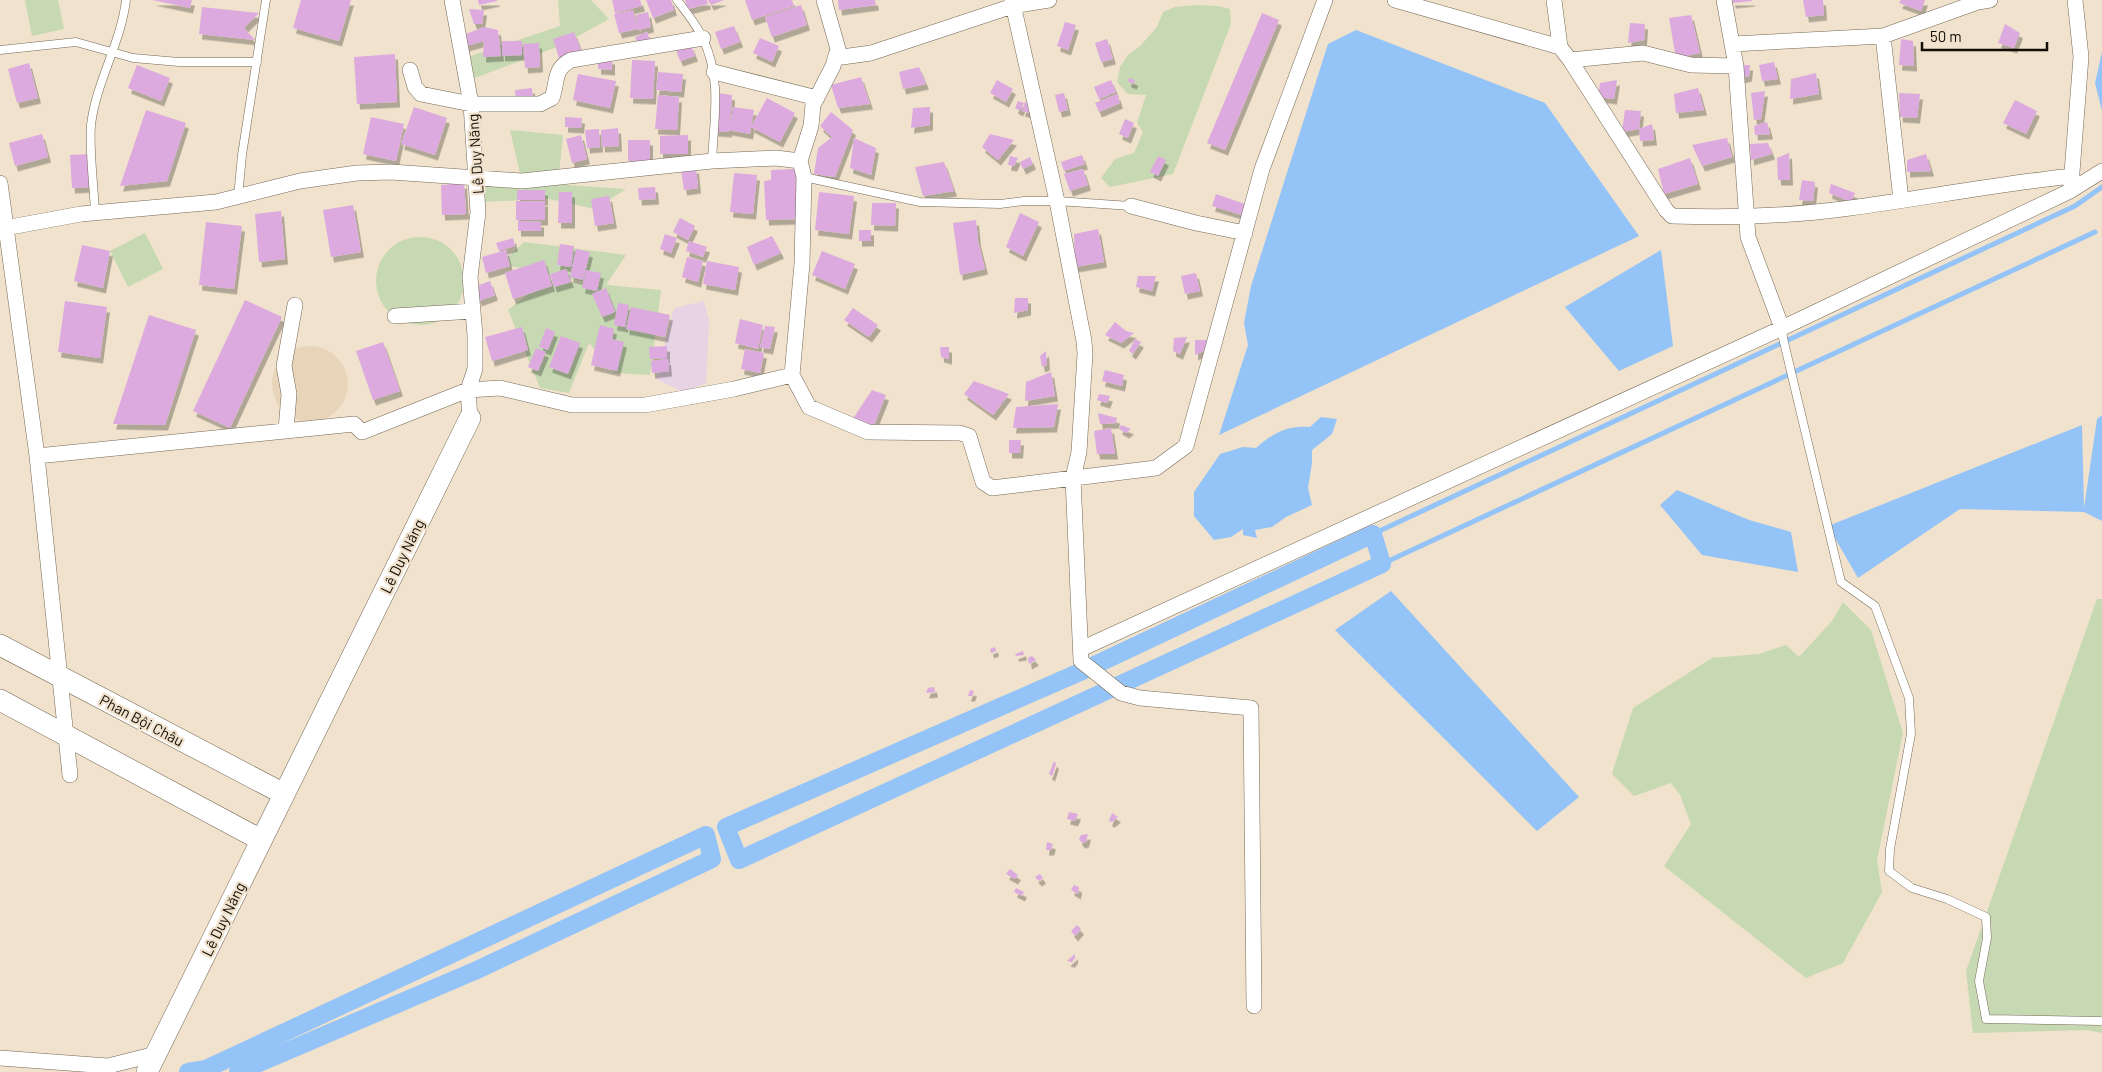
<svg xmlns="http://www.w3.org/2000/svg" width="2102" height="1072" font-family="Barlow,sans-serif">
	<style>
		.commercial { fill: #e6d3e4 }
		.built { fill: #e8d5b9 }
		.green { fill: #c7d9b2 }
		.water { fill: #94c3f8 }
		.lines { fill: none; stroke-linecap: round; stroke-linejoin: round }
		.stream { stroke: #94c3f8; stroke-width: 5 }
		.canal { stroke: #94c3f8; stroke-width: 18 }
		.building { fill: #dcaade; filter: url(#shadow) }
		.lane-casing { stroke: #756855; stroke-width: 9 }
		.street-casing { stroke: #756855; stroke-width: 16 }
		.secondary-casing { stroke: #756855; stroke-width: 22 }
		.lane { stroke: #fff; stroke-width: 8 }
		.street { stroke: #fff; stroke-width: 15 }
		.secondary { stroke: #fff; stroke-width: 21 }
		.labels { text-anchor: middle; dominant-baseline: central; stroke-width: 4.5; stroke-linejoin: round; paint-order: stroke }
		.street-label { font-size: 15px; fill: #120d06; stroke: #f0e2cc }
	</style>
	<defs>
		<filter id="shadow"><feDropShadow dx="3" dy="5.5" stdDeviation="0" flood-color="#0004"/></filter>
	</defs>
	<rect width="100%" height="100%" fill="#f0e2cc"/>
	<!-- commercial -->
	<path class="commercial" d="M704,301L709,321L706,383L683,392L656,379L674,308Z"/>
	<!-- built -->
	<path class="built" d="M272 384a38 38 0 1 1 76 0a38 38 0 1 1-76 0Z"/>
	<!-- green -->
	<path class="green" d="M25,0H58L64,29L32,36Z
		M558,0H591L609,19L562,45L464,82L456,61L560,26Z
		M1197,5L1218,6L1230,9L1231,24L1173,174L1110,187L1101,178L1115,159L1134,153L1143,132L1137,123L1146,95L1128,94L1117,82L1120,67L1128,55L1140,46L1157,27L1163,12L1175,7Z
		M510,130L563,135L559,174L522,182L626,189L595,209L549,199L481,202L479,179L522,182Z
		M145,233L163,269L128,287L110,251Z
		M376 281a44 44 0 1 1 88 0a44 44 0 1 1-88 0Z
		M524,242L626,255L606,285L661,290L650,375L615,373L589,343L569,393L540,388L508,310L547,280L594,284L501,264Z
		M2097,599H2102V1033L2087,1030L1973,1033L1966,971Z
		M1843,602L1871,630L1903,733L1877,860L1882,892L1843,963L1806,978L1664,866L1691,824L1680,795L1671,783L1634,796L1612,774L1633,708L1712,658L1759,654L1786,645L1799,657L1832,621Z"/>
	<!-- water -->
	<path class="water" d="M1356,30L1545,103L1639,236L1219,435L1248,345L1244,323L1251,286L1328,44Z
		M2102,52V111L2095,83Z
		M1661,250L1673,346L1619,371L1565,307Z
		M2102,415V521L2084,512L1960,509L1858,578L1828,526L2082,425L2084,508L2097,419Z
		M1321,417L1337,419L1332,434L1312,450V463L1308,488L1312,505L1286,517L1272,527L1255,530L1257,538L1243,535V529L1231,537L1214,540L1194,516V492L1220,454L1243,447L1256,448C1273,433 1287,425 1310,427Z
		M1677,490L1749,520L1791,532L1798,572L1702,555L1660,505Z
		M1391,591L1579,797L1537,831L1335,630Z"/>
	<g class="lines">
		<!-- stream -->
		<path class="stream" d="M1373,534L2075,206L2102,187
			M1382,564L2095,232"/>
		<!-- canal -->
		<path class="canal" d="M1373,534L1382,564L739,860L726,827L1080,672Z
			M188,1072L206,1069L706,835L712,859L477,970L238,1072"/>
	</g>
	<!-- building -->
	<path class="building" d="M152,0H192L190,8Z
		M301,0H351L339,41L293,28Z
		M478,0H497V1L479,5Z
		M612,0H640L642,6L615,13Z
		M646,0H671L674,10L653,18Z
		M685,0H707L708,4L688,9Z
		M708,0H724L711,5Z
		M745,0H792L794,6L752,20Z
		M838,0H875L876,5L839,10Z
		M1732,0H1752V1L1733,3Z
		M1803,0H1823L1824,15L1806,17Z
		M1901,0H1925L1921,11L1899,3Z
		M801,5L807,25L772,37L765,17Z
		M202,7L259,13L244,28L255,40L199,34Z
		M469,9L484,10L482,24H474Z
		M633,10L638,29L619,33L614,14Z
		M648,12L651,27L638,30L636,15Z
		M1262,13L1279,20L1225,150L1207,143Z
		M1691,15L1700,53L1676,58L1669,18Z
		M1065,22L1076,25L1068,50L1057,46Z
		M1630,23L1645,24L1644,40L1628,43Z
		M2005,24L2020,33L2014,48L1998,43Z
		M734,26L740,42L721,49L715,32Z
		M484,27L498,30L501,56L483,57L484,41L466,46L463,35Z
		M574,32L582,53L560,61L553,39Z
		M647,32L650,40L638,45L635,37Z
		M760,38L779,46L772,62L753,53Z
		M1107,39L1113,59L1101,62L1095,43Z
		M1901,39L1913,41L1914,66L1899,65Z
		M502,41H522V55L502,56Z
		M539,43L540,67L525,68L523,44Z
		M691,45L695,56L680,61L676,50Z
		M395,54L397,102L357,104L354,57Z
		M598,58L612,59V70L598,69Z
		M632,60L655,61L653,99L630,98Z
		M1774,62L1778,79L1762,81L1759,65Z
		M29,63L38,98L17,103L8,69Z
		M137,65L170,78L161,101L128,88Z
		M1742,65H1750L1749,76L1741,78Z
		M919,67L926,84L903,89L899,72Z
		M658,72L683,74L681,92L656,90Z
		M1816,73L1819,94L1790,99L1791,79Z
		M578,74L616,81L610,108L573,100Z
		M861,77L870,104L838,108L831,85Z
		M1129,78L1135,80L1134,84L1128,82Z
		M997,80L1013,89L1006,102L990,93Z
		M1111,80L1116,92L1099,99L1094,87Z
		M1617,80L1614,99L1598,97L1600,83Z
		M532,88L533,102L516,103L515,90Z
		M1698,88L1704,110L1676,113L1674,94Z
		M1765,91L1761,119L1754,120L1751,93Z
		M718,93L732,95L730,127L733,107L754,110L750,134L729,130V132L715,131Z
		M1064,93L1068,110L1059,112L1055,95Z
		M1899,93L1920,94L1917,118L1900,117Z
		M1117,94L1120,103L1099,112L1095,103Z
		M658,95L679,97L677,130L655,129Z
		M767,98L795,113L780,142L751,127Z
		M2015,100L2037,111L2026,134L2003,123Z
		M1018,101L1024,103L1020,111L1015,108Z
		M1025,102L1032,105L1029,113L1022,111Z
		M414,107L447,118L435,155L401,144Z
		M930,107V125L911,128L913,108Z
		M146,110L186,123L167,181L120,186Z
		M1625,110L1641,111L1639,129L1622,132Z
		M831,112L853,130L835,177L814,174L818,148L832,137L820,126Z
		M371,117L404,124L396,161L363,154Z
		M565,117L582,118L581,128L565,127Z
		M1125,119L1134,123L1128,138L1119,134Z
		M1767,122L1770,134L1755,135L1754,126Z
		M1652,124L1654,140L1640,141L1639,129Z
		M618,128L619,146L602,147L601,130Z
		M599,129L600,147L587,148L585,130Z
		M42,134L48,157L15,166L9,143Z
		M990,134L1014,140L998,160L982,147Z
		M581,135L587,159L572,163L566,139Z
		M688,135V154H660V136Z
		M854,138L876,148L871,175L850,168Z
		M1727,138L1732,157L1702,166L1692,145Z
		M628,140H650V161H628Z
		M1768,143L1772,154L1751,160L1750,144Z
		M1789,153L1790,180H1778L1777,158Z
		M90,154L92,187L72,188L70,155Z
		M1926,154L1931,171L1907,172V160Z
		M1082,155L1085,164L1064,171L1061,162Z
		M1010,156L1018,158L1014,166L1008,165Z
		M1158,156L1166,160L1158,176L1150,172Z
		M1030,157L1033,164L1023,169L1020,162Z
		M1690,158L1698,184L1664,194L1658,169Z
		M944,162L954,191L923,196L915,167Z
		M696,168L698,188L684,190L681,170Z
		M795,169L797,219L766,220L764,181L771,180V170Z
		M1083,169L1088,185L1070,191L1064,174Z
		M734,173L757,175L753,214L730,212Z
		M1802,180L1815,182L1813,201L1799,200Z
		M464,183L466,214L442,215L441,185Z
		M1831,184L1855,193L1851,202L1829,193Z
		M655,187L656,199L639,200L638,188Z
		M517,190H545V200H517Z
		M559,192H572V223H558Z
		M819,192L854,196L849,234L815,230Z
		M1216,194L1245,204L1242,215L1212,206Z
		M609,196L614,223L595,226L591,199Z
		M516,201H545V220H516Z
		M872,203H896L895,226L871,225Z
		M353,205L361,252L331,257L323,210Z
		M281,211L285,259L259,262L255,214Z
		M1020,213L1039,222L1023,256L1006,247Z
		M680,218L695,226L688,240L673,232Z
		M976,220L978,241L985,269L960,275L953,223Z
		M518,221L541,222V231H518Z
		M206,222L242,226L234,289L199,285Z
		M1098,229L1104,262L1075,267L1074,234Z
		M859,230H871V241H859Z
		M665,234L677,238L671,253L660,249Z
		M772,236L781,253L754,265L747,247Z
		M513,238L515,246L499,251L496,243Z
		M689,241L707,247L703,257L686,251Z
		M560,244L574,246L571,267L557,265Z
		M82,245L110,251L103,288L74,281Z
		M576,249L590,252L583,280L570,277Z
		M506,250L510,266L486,273L482,257Z
		M822,251L855,264L845,289L812,275Z
		M687,257L703,261L698,282L682,277Z
		M544,260L552,286L513,299L505,273Z
		M707,261L739,267L735,290L703,284Z
		M566,269L571,282L554,287L550,274Z
		M586,270L601,273L597,291L582,288Z
		M1196,273L1200,291L1185,294L1181,276Z
		M1138,276H1156L1152,291L1136,287Z
		M490,281L495,295L479,301L474,287Z
		M606,288L615,312L602,317L592,294Z
		M1015,298H1028V310L1014,313Z
		M245,300L282,317L230,428L193,411Z
		M65,301L107,307L100,358L58,352Z
		M618,303L629,305L625,327L614,325Z
		M631,307L670,315L665,337L626,329Z
		M853,308L878,325L869,337L844,320Z
		M149,315L196,330L165,425L113,424Z
		M740,319L763,325L758,349L735,343Z
		M1115,322L1126,331L1134,333L1121,343L1105,335Z
		M600,325L614,329L612,339L624,342L617,371L591,365Z
		M765,326L775,327L770,349L760,347Z
		M522,327L528,350L492,361L485,337Z
		M546,328L555,332L548,350L539,347Z
		M561,336L580,343L568,374L549,367Z
		M1187,337L1180,354L1173,351L1174,338Z
		M1135,339L1141,342L1133,354L1129,351Z
		M1195,340H1208L1206,350L1195,355Z
		M383,342L400,391L373,400L356,351Z
		M667,346V358L650,359L649,347Z
		M940,347H949V359L941,357Z
		M536,348L546,352L538,371L528,367Z
		M745,349L764,353L760,373L741,369Z
		M1046,351L1047,365L1042,367L1040,356Z
		M668,359L669,371L652,373L651,361Z
		M1105,370L1124,375L1122,386L1102,381Z
		M1051,372L1055,396L1025,401L1026,382Z
		M974,381L1009,394L993,415L964,394Z
		M872,390L886,395L873,428L852,420Z
		M1099,394L1110,396L1107,403L1097,400Z
		M1058,404L1054,427L1013,428L1016,407Z
		M1098,413L1117,418L1116,423L1100,424Z
		M1121,425L1131,429L1126,433L1119,429Z
		M1111,428L1115,454H1097L1094,431Z
		M1009,440H1021L1020,453H1009Z
		M995,647L996,651L991,653L990,649Z
		M1023,651L1024,655L1016,656L1015,654Z
		M1032,656L1036,660L1029,664L1028,658Z
		M934,687L935,692L926,693L928,688Z
		M970,690L974,691L972,696H968Z
		M1054,761L1056,764L1052,776L1049,774Z
		M1069,812L1078,814L1075,821L1067,819Z
		M1112,813L1118,817L1112,822L1109,821Z
		M1088,834L1086,842L1082,843L1079,839L1081,835Z
		M1047,842L1053,844L1051,850H1046Z
		M1010,869L1018,875L1015,879L1006,874Z
		M1040,874L1043,878L1039,881L1035,877Z
		M1074,885L1079,887L1078,894L1071,890Z
		M1016,888L1024,892L1022,896L1014,892Z
		M1077,925L1081,929L1075,936L1071,931Z
		M1075,954V958L1072,962L1067,961Z"/>
	<g class="lines">
		<defs>
			<path id="lane" d="M677,0C686,12 697,25 703,39C722,78 714,120 712,161
				M0,50L76,42L133,58L179,62H257
				M804,177L920,202L1000,204L1024,201H1057L1131,206
				M238,197L242,155L266,0
				M95,213C94,187 89,150 91,125C96,82 121,43 126,0
				M1782,328L1783,338L1841,582L1875,606L1909,698L1911,734L1890,849L1889,871L1912,888L1947,899L1986,917L1987,938L1979,981L1986,1019L2100,1021"/>
			<path id="street" d="M452,0L471,104L478,212L470,277L475,335V369L468,390L470,418
				M1012,0L1057,201L1084,341L1085,354L1079,452L1073,478L1081,661L1121,693L1140,698L1251,708L1254,1006
				M1395,0L1560,47L1570,60L1643,53L1691,65L1736,66
				M1554,0L1560,47
				M1724,0L1736,66L1748,237L1782,328
				M1883,36L1901,200
				M1733,44L1883,36L1978,2L1990,0
				M835,58L871,53L1013,6L1049,0
				M1570,60L1666,210L1672,216C1731,218 1792,216 1850,208C1924,198 1998,184 2072,176
				M410,70L415,87L421,94L471,104H540L552,98C558,82 553,69 571,60L703,38
				M714,72L817,98
				M0,183L37,456L70,775
				M2071,185L2081,57L2075,0
				M1131,206L1196,223L1245,233
				M5,228L81,214L216,202L300,181L357,173L391,172L522,181L712,161L776,158L800,161
				M395,316L473,311
				M792,375L802,264L804,177L800,161L811,126L813,105L833,66L838,49L824,0
				M286,430L289,394L284,366L295,305
				M37,456L354,424L362,432L468,390L500,388L572,405H645L734,389L792,375L809,407L868,432L960,433L969,436L983,482L992,488L1156,468L1186,446L1262,169L1325,0
				M1081,649L1782,328L2070,191L2102,171
				M0,1058L108,1066L156,1054"/>
			<path id="secondary" d="M0,645L284,794
				M0,700L261,840
				M147,1072L470,418"/>
		</defs>
		<!-- lane casing -->
		<use href="#lane" class="lane-casing"/>
		<!-- street casing -->
		<use href="#street" class="street-casing"/>
		<!-- secondary casing -->
		<use href="#secondary" class="secondary-casing"/>
		<!-- lane -->
		<use href="#lane" class="lane"/>
		<!-- street -->
		<use href="#street" class="street"/>
		<!-- secondary -->
		<use href="#secondary" class="secondary"/>
	</g>
	<g class="labels">
		<!-- street labels -->
		<g class="street-label">
			<text transform="translate(475 154) rotate(-94)">Lê Duy Năng</text>
			<text transform="translate(402 556) rotate(-64)">Lê Duy Năng</text>
			<text transform="translate(142 720) rotate(28)">Phan Bội Châu</text>
			<text transform="translate(223 919) rotate(-64)">Lê Duy Năng</text>
		</g>
	</g>
	<!-- scale -->
	<path d="M1922 42v8h125v-8" fill="none" stroke="#120d06" stroke-width="2.5"/>
	<text x="1930" y="42" font-size="15" fill="#120d06" stroke="#f0e2cc" stroke-width="4" paint-order="stroke">50 m</text>
</svg>
